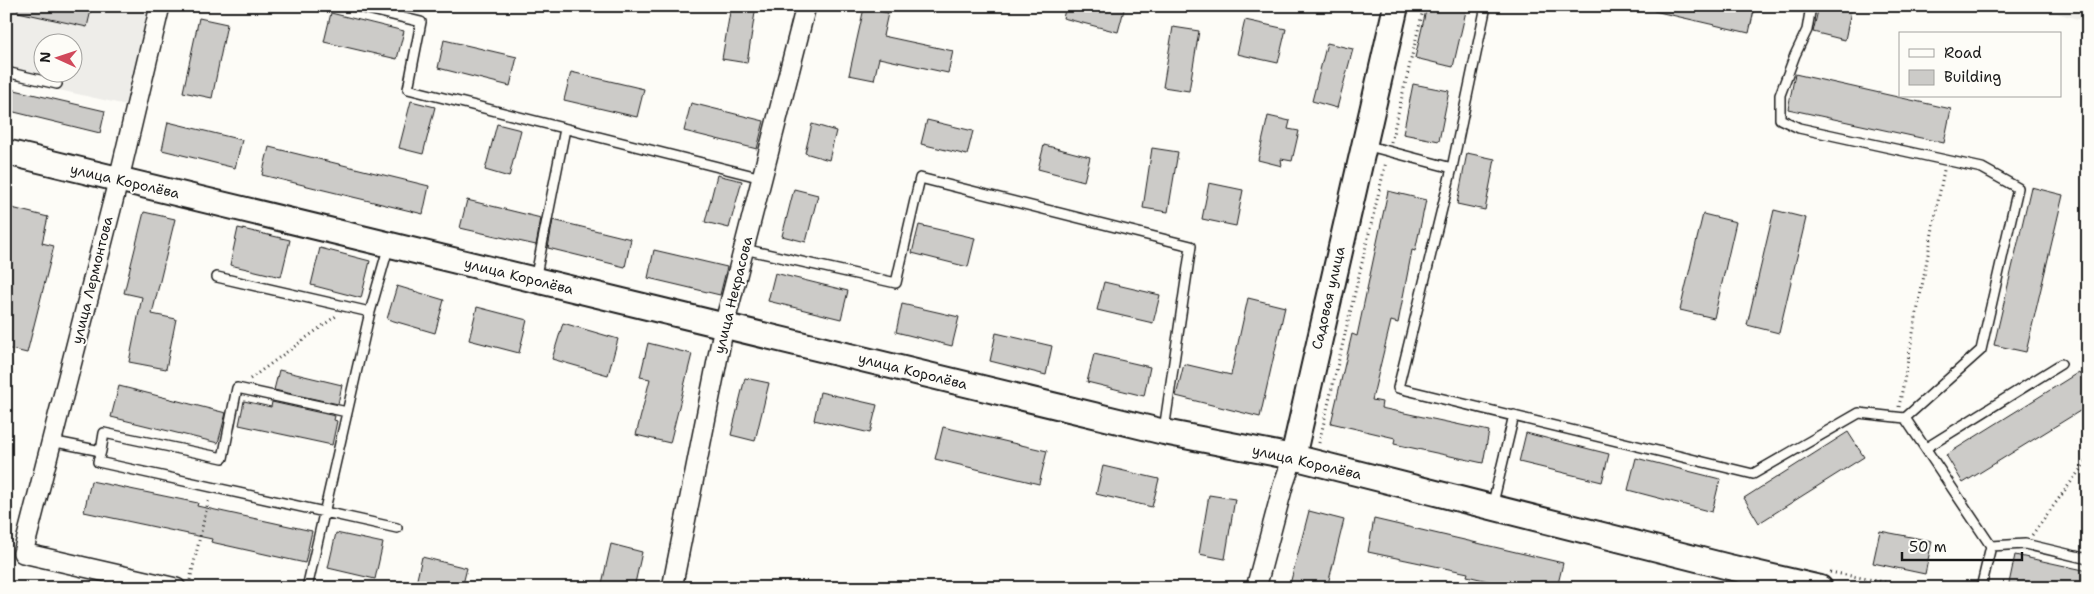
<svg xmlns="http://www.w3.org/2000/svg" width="2094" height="594" font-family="'Shantell Sans',sans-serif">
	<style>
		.built { fill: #eeede9; fill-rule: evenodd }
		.building { fill: #cccbc8; stroke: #1c1c1c }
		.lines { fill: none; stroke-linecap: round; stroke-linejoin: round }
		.service-casing { stroke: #1c1c1c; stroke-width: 12 }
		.minor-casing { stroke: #1c1c1c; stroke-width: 22 }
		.tertiary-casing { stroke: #1c1c1c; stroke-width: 28 }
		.path { stroke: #1c1c1c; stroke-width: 3; stroke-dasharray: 1 4; stroke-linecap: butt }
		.service { stroke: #fdfcf7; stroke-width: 9 }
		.minor { stroke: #fdfcf7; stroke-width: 19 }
		.tertiary { stroke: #fdfcf7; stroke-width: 24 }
		.labels { text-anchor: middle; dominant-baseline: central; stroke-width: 4; stroke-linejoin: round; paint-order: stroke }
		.street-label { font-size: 14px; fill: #1c1c1c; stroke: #fdfcf7 }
	</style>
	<rect width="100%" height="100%" fill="#fdfcf7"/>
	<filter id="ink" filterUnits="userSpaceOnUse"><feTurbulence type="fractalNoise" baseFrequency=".02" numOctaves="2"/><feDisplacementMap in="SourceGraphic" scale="10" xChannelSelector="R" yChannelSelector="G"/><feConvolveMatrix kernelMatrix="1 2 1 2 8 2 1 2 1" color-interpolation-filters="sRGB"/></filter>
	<g filter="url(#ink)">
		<!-- built -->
		<path class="built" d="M6,6H149L126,105L6,78ZM42,42H72V72H42Z
			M2032,6H2088V22Z"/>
		<!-- building -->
		<path class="building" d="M18,6H92L87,27L18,12Z
			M731,6H756L747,63L722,59Z
			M1066,6H1125L1118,32L1063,18Z
			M1427,6H1445L1466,11L1453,67L1415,58Z
			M1654,6H1755L1749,33L1654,11Z
			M1819,6H1852L1845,40L1813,32Z
			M864,8L888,13L883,36L953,51L948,73L879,58L874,80L849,75Z
			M331,13L404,31L397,59L324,42Z
			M199,18L227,24L212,98L183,92Z
			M1245,20L1286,29L1278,63L1237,54Z
			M1173,27L1199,31L1189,91L1163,87Z
			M444,40L517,57L510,86L438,68Z
			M1327,43L1353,49L1337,108L1312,101Z
			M571,72L644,89L637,117L564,100Z
			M1795,74L1951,109L1944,143L1788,109Z
			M1413,84L1449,91L1439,141L1403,134Z
			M6,88L105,111L100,133L6,110Z
			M411,101L435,107L423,154L399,148Z
			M691,103L764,121L757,149L684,131Z
			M1268,116L1290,121L1288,129L1299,131L1292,161L1281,159L1282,166L1258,160Z
			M927,120L973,131L967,155L921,144Z
			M168,122L242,140L235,168L162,150Z
			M497,124L521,130L509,177L485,170Z
			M812,124L836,131L829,160L805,153Z
			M1044,145L1090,157L1084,181L1038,169Z
			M269,147L429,186L423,214L262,175Z
			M1152,148L1178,152L1168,212L1143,208Z
			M1467,153L1495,159L1485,210L1457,204Z
			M717,175L742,181L729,228L705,222Z
			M1209,183L1243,190L1236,226L1202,219Z
			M2031,187L2063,195L2026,352L1994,345Z
			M794,189L818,195L806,242L782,236Z
			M1388,191L1426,200L1415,251L1412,250L1398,323L1391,321L1372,400L1382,402L1381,408L1489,431L1483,463L1394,444L1395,438L1331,423L1352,334L1357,336Z
			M467,200L541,218L536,245L460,228Z
			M12,208L48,217L42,243L54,246L27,353L6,348V232Z
			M1774,210L1806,218L1779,333L1747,325Z
			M144,212L175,219L152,314L176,319L166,369L129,362L142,297L124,293Z
			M1703,214L1736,222L1714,318L1680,310Z
			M553,220L631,239L625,267L548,248Z
			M919,225L975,238L968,267L912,253Z
			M238,228L290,240L281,277L230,265Z
			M320,248L370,261L361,298L311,285Z
			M654,250L727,267L720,295L648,278Z
			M775,273L848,291L841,319L768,301Z
			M1104,282L1160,295L1153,323L1097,310Z
			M397,286L444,300L435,333L387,319Z
			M1248,298L1285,307L1260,417L1176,396L1184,364L1231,375Z
			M902,304L959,317L952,346L896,332Z
			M477,307L527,320L519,353L469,340Z
			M563,323L618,339L608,375L552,359Z
			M996,333L1052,346L1046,375L990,361Z
			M648,343L692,354L670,443L636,435L650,379L640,377Z
			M1094,354L1150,367L1144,396L1087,382Z
			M279,370L342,385L338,404L274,390Z
			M2079,372L2088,387V406L1963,483L1946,455Z
			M745,378L769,383L755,441L731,435Z
			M119,386L226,413L218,443L111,417Z
			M820,392L877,405L870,433L814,420Z
			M244,401L271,407L272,402L335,416L334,420L337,421L332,445L239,425Z
			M943,427L1047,451L1039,484L935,459Z
			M1848,432L1864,457L1759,523L1744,498Z
			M1526,433L1609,454L1602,482L1519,462Z
			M1636,458L1720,479L1712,512L1628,490Z
			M1103,466L1159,479L1152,507L1096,494Z
			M91,481L198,503L197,506L312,531L305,563L211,542L212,539L84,512Z
			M1209,495L1235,499L1225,559L1199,554Z
			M1309,511L1344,520L1327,588H1289Z
			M1374,519L1563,563L1557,588H1518L1467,576L1468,573L1368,552Z
			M1880,531L1932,541L1925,574L1873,563Z
			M336,533L383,543L375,579L328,568Z
			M611,544L642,552L634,588H601Z
			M2015,555L2088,571V588H2008Z
			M422,557L467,568L462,588H415Z"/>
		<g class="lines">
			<defs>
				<path id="service" d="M355,6L421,22L408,89L762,178
					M1486,6L1452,168L1398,388L1753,474L1859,413L1905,418
					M1811,6L1807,30L1795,55L1780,95V119L1799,128L1982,168L2018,188L1981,350L1905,418L1991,546L1981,588
					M6,72L57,84
					M1365,145L1452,168
					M744,249L896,283L920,178L1191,246L1164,430
					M217,277L370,312
					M535,280L565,129
					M51,441L101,451L98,462L397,528
					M1926,448L2061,364
					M101,451L104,433L223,458L237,388L347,412
					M1492,507L1514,415
					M1991,546L2025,544L2088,559
					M307,588L370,312L389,245"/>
				<path id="minor" d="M160,6L122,166L23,553L176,588
					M672,588L724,326L806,6
					M1256,588L1283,486L1293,457"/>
				<path id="tertiary" d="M6,152L1164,432L1293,457L1729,567L1820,588
					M1293,457L1396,6"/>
			</defs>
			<!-- service casing -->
			<use href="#service" class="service-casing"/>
			<!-- minor casing -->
			<use href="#minor" class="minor-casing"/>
			<!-- tertiary casing -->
			<use href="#tertiary" class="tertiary-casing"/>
			<!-- path -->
			<path class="path" d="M1391,142L1424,6
				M250,379L336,316
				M1899,407L1944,170
				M1319,443L1386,162
				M2032,535L2088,459
				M1830,572L1916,588
				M190,580L209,498"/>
			<!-- service -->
			<use href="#service" class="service"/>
			<!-- minor -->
			<use href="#minor" class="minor"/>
			<!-- tertiary -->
			<use href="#tertiary" class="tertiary"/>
		</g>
	</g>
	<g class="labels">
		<!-- street labels -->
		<g class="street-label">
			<text transform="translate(125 181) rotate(13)">улица Королёва</text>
			<text transform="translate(519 276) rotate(14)">улица Королёва</text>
			<text transform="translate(92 280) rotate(-76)">улица Лермонтова</text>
			<text transform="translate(733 295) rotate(-76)">улица Некрасова</text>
			<text transform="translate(1328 298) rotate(-77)">Садовая улица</text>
			<text transform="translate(913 371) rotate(14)">улица Королёва</text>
			<text transform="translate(1307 462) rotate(13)">улица Королёва</text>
		</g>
	</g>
	<!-- margin -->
	<rect width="2094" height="594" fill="none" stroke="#fdfcf7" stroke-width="25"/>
	<rect x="12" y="12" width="2069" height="569" fill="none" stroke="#1c1c1c" stroke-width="2" filter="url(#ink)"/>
	<!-- legend -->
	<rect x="1899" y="32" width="162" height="65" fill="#fdfcf7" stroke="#a3a29f"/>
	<rect x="1909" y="49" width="25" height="8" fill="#fdfcf7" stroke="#a3a29f"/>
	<text x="1944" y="58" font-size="15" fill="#1c1c1c">Road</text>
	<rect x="1909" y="70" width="25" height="15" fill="#cccbc8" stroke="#a3a29f"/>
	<text x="1944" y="82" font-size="15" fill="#1c1c1c">Building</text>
	<!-- north arrow -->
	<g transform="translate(58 58) rotate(273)"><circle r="24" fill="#fdfcf7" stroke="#a3a29f"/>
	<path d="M0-4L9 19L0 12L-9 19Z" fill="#d1495b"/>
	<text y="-8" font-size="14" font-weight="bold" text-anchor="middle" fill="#1c1c1c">N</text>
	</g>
	<!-- scale -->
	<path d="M1902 552v8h120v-8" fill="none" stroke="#1c1c1c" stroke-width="2.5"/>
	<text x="1909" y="552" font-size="15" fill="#1c1c1c" stroke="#fdfcf7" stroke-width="4" paint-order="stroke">50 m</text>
</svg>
